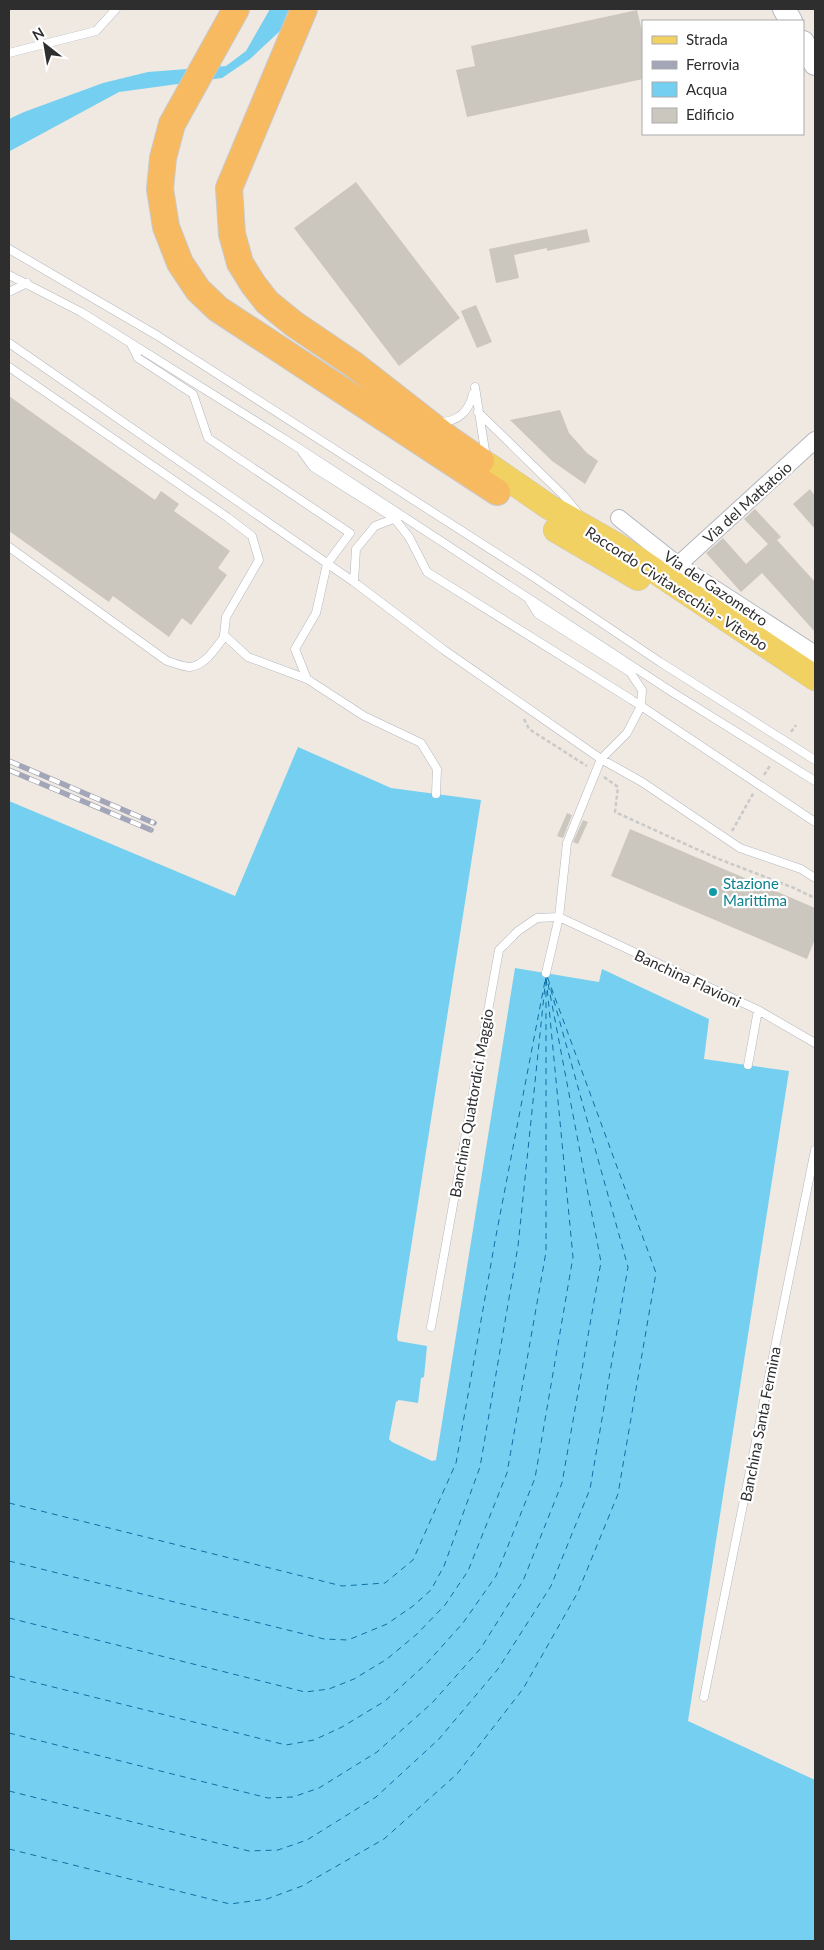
<svg xmlns="http://www.w3.org/2000/svg" width="824" height="1950" font-family="Lato,sans-serif">
	<style>
		.water { fill: #75cff0 }
		.lines { fill: none; stroke-linecap: round; stroke-linejoin: round }
		.ferry { stroke: #0d6fa3; stroke-width: 1; stroke-dasharray: 6 5; stroke-linecap: butt }
		.building { fill: #cbc7bf }
		.service-casing { stroke: #b4b7c1; stroke-width: 9 }
		.minor-casing { stroke: #b4b7c1; stroke-width: 18 }
		.secondary-casing { stroke: #b4b7c1; stroke-width: 24 }
		.primary-casing { stroke: #c9c9c9; stroke-width: 26 }
		.trunk-casing { stroke: #c9c9c9; stroke-width: 28 }
		.path { stroke: #c9c9c9; stroke-width: 2.5; stroke-dasharray: 4 2.5; stroke-linecap: butt }
		.service { stroke: #fff; stroke-width: 8 }
		.minor { stroke: #fff; stroke-width: 16 }
		.secondary { stroke: #fff; stroke-width: 22 }
		.primary { stroke: #f2d163; stroke-width: 25 }
		.trunk { stroke: #f8ba60; stroke-width: 26 }
		.rail-casing { stroke: #a3a6b8; stroke-width: 5.5 }
		.rail { stroke: #fff; stroke-width: 4; stroke-dasharray: 11; stroke-linecap: butt }
		.culture-dot { fill: #0f9aa8; stroke: #fff; stroke-width: 2 }
		.labels { text-anchor: middle; dominant-baseline: central; stroke-width: 4.5; stroke-linejoin: round; paint-order: stroke }
		.street-label { font-size: 15px; fill: #2e2e2e; stroke: #fff }
		.culture-label { font-size: 15px; fill: #0d838f; stroke: #fff; text-anchor: start }
	</style>
	<rect width="100%" height="100%" fill="#efe9e1"/>
	<!-- water -->
	<path class="water" d="M270,9H291L281,30L250,59L222,78L119,92L10,151L9,168V119L24,112L103,83L148,72L226,66L246,51Z
		M298,747L391,788L481,800L397,1337L398,1341L427,1346L424,1377L421,1378L418,1403L399,1400L396,1402L389,1439L392,1442L432,1461L436,1460L515,968L599,982L602,969L709,1019L704,1059L789,1071L688,1721L815,1780V1941H9V801L235,896Z"/>
	<g class="lines">
		<!-- ferry -->
		<path class="ferry" d="M9,1503L342,1586L385,1583L413,1560L456,1463L495,1241L545,981
			M9,1561L324,1639L348,1640L387,1624L413,1606L431,1590L444,1566L480,1467L518,1246L546,976
			M9,1618L305,1692L329,1689L354,1679L387,1659L417,1634L445,1605L468,1571L507,1473L546,1252V981
			M9,1676L286,1745L314,1740L342,1727L385,1701L426,1664L463,1623L496,1576L535,1478L573,1257L546,976
			M9,1733L268,1798L293,1797L319,1788L377,1752L432,1703L481,1648L523,1581L562,1483L601,1262L547,978
			M9,1791L249,1851L278,1850L307,1840L376,1797L439,1739L498,1669L551,1586L590,1489L628,1267L549,983
			M9,1849L230,1904L267,1899L302,1886L384,1839L457,1774L523,1689L578,1592L618,1494L656,1273L547,976"/>
	</g>
	<!-- building -->
	<path class="building" d="M637,10L643,35V79L467,117L456,70L475,66L471,46Z
		M356,182L460,318L399,366L294,228Z
		M587,229L590,242L547,251V248L514,255L519,278L496,283L489,249Z
		M476,305L492,342L477,348L461,311Z
		M9,396L155,500L161,491L179,504L174,511L230,551L218,568L227,575L191,625L182,618L169,637L113,596L109,602L9,531Z
		M560,410L569,433L587,453L598,461L585,484L552,461L510,420Z
		M810,489L815,496V529L793,504Z
		M755,509L781,537L777,540L815,582V632L762,573L741,592L706,553L723,538L746,564L768,544L744,519Z
		M567,813L572,815L563,838L557,836Z
		M583,820L588,822L578,844L573,842Z
		M630,829L815,908V939L807,959L611,876Z"/>
	<g class="lines">
		<defs>
			<path id="service" d="M9,53L96,31L116,9
				M9,249L158,336L529,574L660,662L815,760
				M9,275L81,312L297,447L672,692L815,781
				M9,292L27,283
				M9,343L354,582L444,650L601,759L642,782L740,848L801,869L815,878
				M131,344L138,358L193,394L208,438L350,533L327,564L316,613L295,649L307,679
				M9,367L227,517L252,536L259,560L226,617L224,635L248,657L307,679L364,716L421,743L437,769L436,794
				M475,387L486,457
				M478,412L564,496L578,513
				M440,422C458,422 469,411 473,394
				M302,452L313,467L394,518L409,537L427,572L632,700L815,822
				M9,547L167,661C174,663 183,667 190,667C206,665 216,647 225,636
				M354,582L356,549L375,526L396,518
				M529,600L538,614L630,672L642,690L641,706L627,733L601,759L567,843L559,917L546,973
				M748,1065L758,1010
				M431,1327L499,950L518,931L537,918L559,917L758,1010L815,1043
				M704,1697L815,1150"/>
			<path id="minor" d="M619,518L678,565L815,654
				M678,565L815,440"/>
			<path id="secondary" d="M784,9L791,21
				M803,42L815,64"/>
			<path id="primary" d="M488,465L549,507L616,545L815,678
				M556,530L638,578"/>
			<path id="trunk" d="M236,9L172,124L163,158L160,189L166,227L180,263L198,290L218,309L497,492
				M304,9L229,188L232,234L240,263L253,284L267,302L294,324L353,364L449,439L481,461"/>
		</defs>
		<!-- service casing -->
		<use href="#service" class="service-casing"/>
		<!-- minor casing -->
		<use href="#minor" class="minor-casing"/>
		<!-- secondary casing -->
		<use href="#secondary" class="secondary-casing"/>
		<!-- primary casing -->
		<use href="#primary" class="primary-casing"/>
		<!-- trunk casing -->
		<use href="#trunk" class="trunk-casing"/>
		<!-- path -->
		<path class="path" d="M524,719L529,729L587,766
			M791,732L796,725
			M764,775L771,764
			M604,777L618,787L615,812L716,858L794,888L815,898
			M732,831L754,792"/>
		<!-- service -->
		<use href="#service" class="service"/>
		<!-- minor -->
		<use href="#minor" class="minor"/>
		<!-- secondary -->
		<use href="#secondary" class="secondary"/>
		<!-- primary -->
		<use href="#primary" class="primary"/>
		<!-- trunk -->
		<use href="#trunk" class="trunk"/>
		<defs>
			<path id="rail" d="M9,761L154,823
				M9,770L151,830"/>
		</defs>
		<!-- rail casing -->
		<use href="#rail" class="rail-casing"/>
		<!-- rail -->
		<use href="#rail" class="rail"/>
	</g>
	<!-- markers -->
	<circle class="culture-dot" cx="713" cy="892" r="5"/>
	<g class="labels">
		<!-- street labels -->
		<g class="street-label">
			<text transform="translate(747 502) rotate(-42)">Via del Mattatoio</text>
			<text transform="translate(677 588) rotate(33)">Raccordo Civitavecchia - Viterbo</text>
			<text transform="translate(716 588) rotate(34)">Via del Gazometro</text>
			<text transform="translate(688 978) rotate(25)">Banchina Flavioni</text>
			<text transform="translate(471 1103) rotate(-80)">Banchina Quattordici Maggio</text>
			<text transform="translate(760 1424) rotate(-79)">Banchina Santa Fermina</text>
		</g>
		<!-- culture labels -->
		<g class="culture-label">
			<text x="723" y="883">Stazione<tspan x="723" dy="17">Marittima</tspan></text>
		</g>
	</g>
	<!-- border -->
	<rect width="824" height="1950" fill="none" stroke="#2e2e2e" stroke-width="20"/>
	<!-- legend -->
	<rect x="642" y="20" width="162" height="115" fill="#ffffff" stroke="#ababab"/>
	<rect x="652" y="36" width="25" height="8" fill="#f2d163" stroke="#ababab"/>
	<text x="686" y="45" font-size="15" fill="#2e2e2e">Strada</text>
	<rect x="652" y="61" width="25" height="8" fill="#a3a6b8" stroke="#ababab"/>
	<text x="686" y="70" font-size="15" fill="#2e2e2e">Ferrovia</text>
	<rect x="652" y="82" width="25" height="15" fill="#75cff0" stroke="#ababab"/>
	<text x="686" y="95" font-size="15" fill="#2e2e2e">Acqua</text>
	<rect x="652" y="108" width="25" height="15" fill="#cbc7bf" stroke="#ababab"/>
	<text x="686" y="120" font-size="15" fill="#2e2e2e">Edificio</text>
	<!-- north arrow -->
	<g transform="translate(45 45) rotate(329)" stroke="#ffffff" stroke-width="4" paint-order="stroke">
	<path d="M0-4L9 19L0 12L-9 19Z" fill="#2e2e2e"/>
	<text y="-8" font-size="14" font-weight="bold" text-anchor="middle" fill="#2e2e2e">N</text>
	</g>
</svg>
